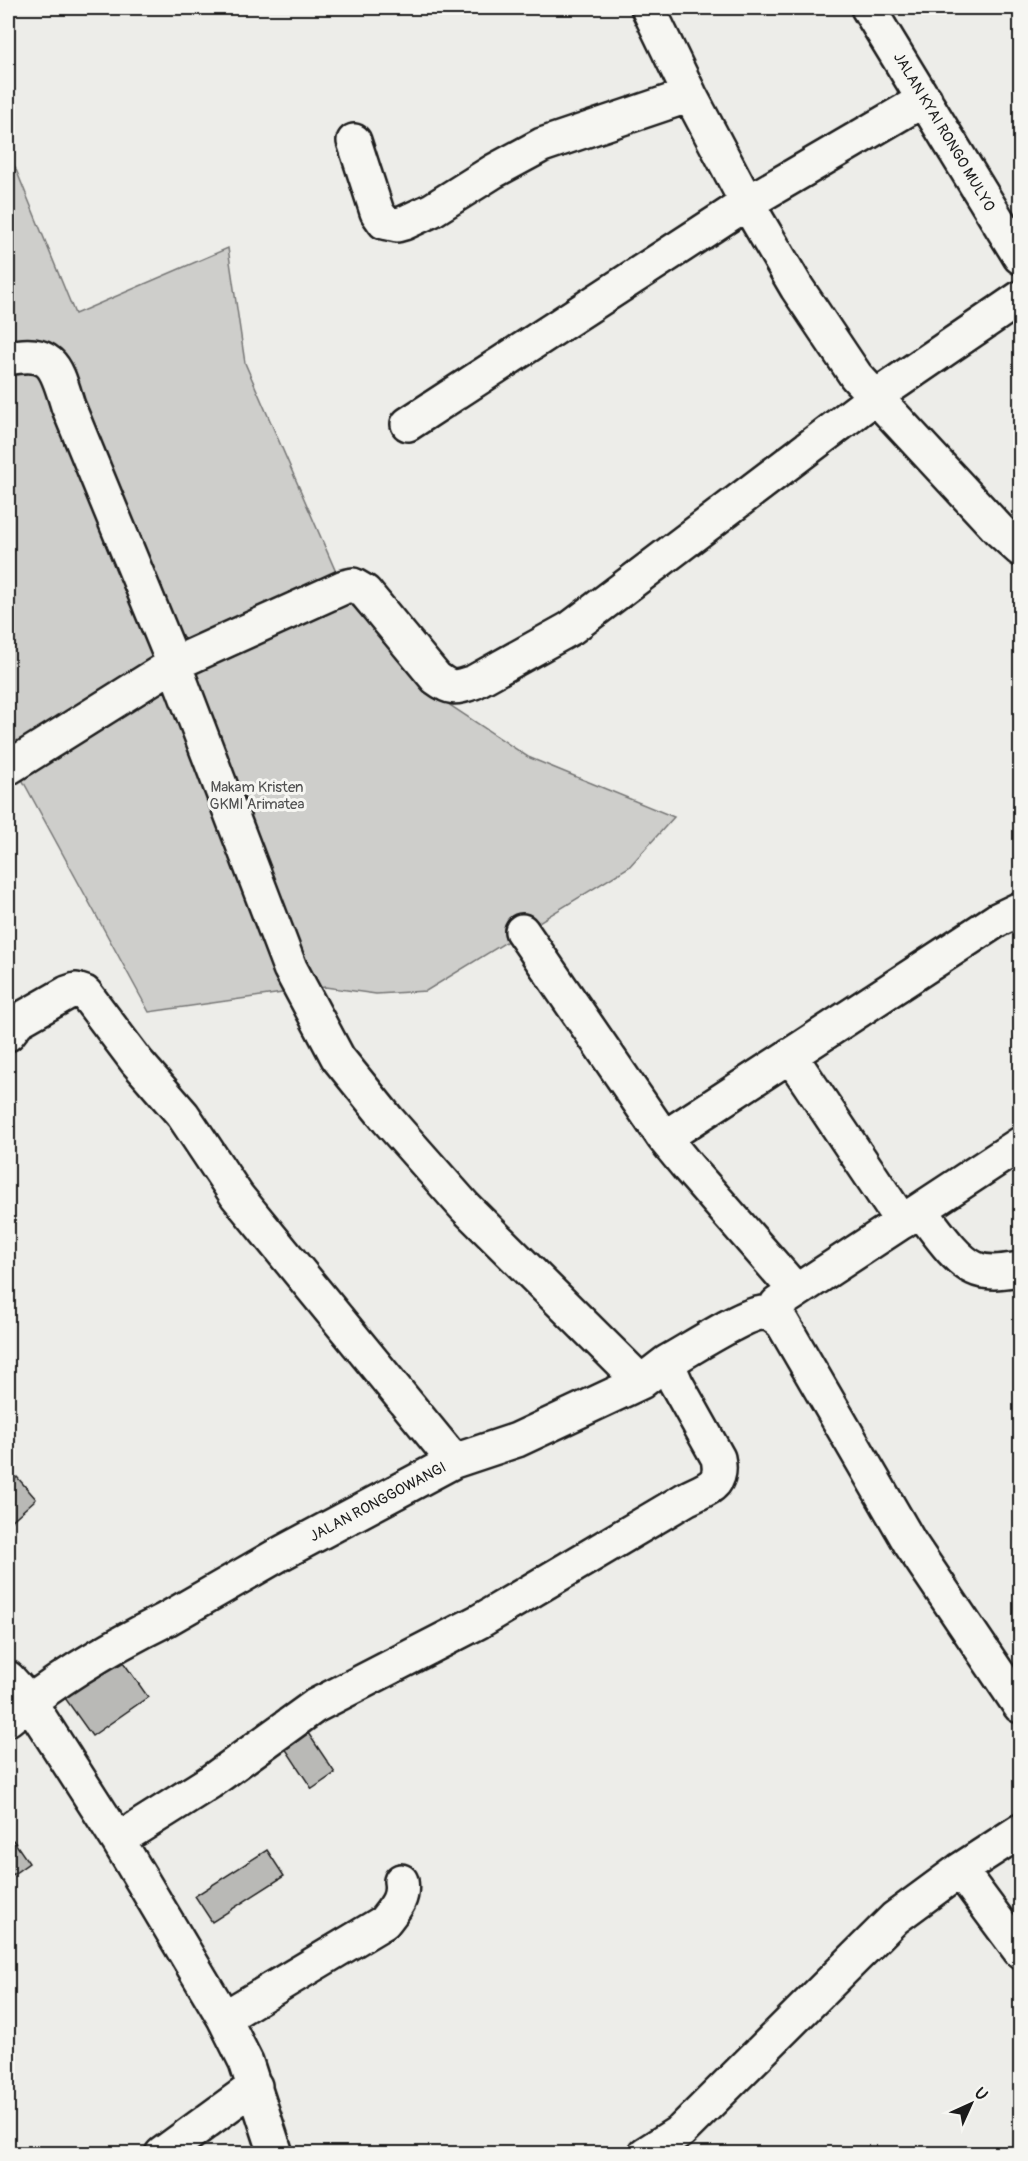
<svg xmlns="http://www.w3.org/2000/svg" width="1028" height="2161" font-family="Pangolin,sans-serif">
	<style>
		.green { fill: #cececb; stroke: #757574; stroke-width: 1.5 }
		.building { fill: #b9b9b6; stroke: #1c1c1c; stroke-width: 1.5 }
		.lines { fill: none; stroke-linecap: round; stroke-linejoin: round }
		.minor-casing { stroke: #1c1c1c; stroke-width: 38 }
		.minor { stroke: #f6f6f2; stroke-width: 33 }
		.labels { text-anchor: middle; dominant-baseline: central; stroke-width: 6; stroke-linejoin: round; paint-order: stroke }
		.street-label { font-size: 15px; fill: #1c1c1c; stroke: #f6f6f2 }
		.park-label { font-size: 15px; fill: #515151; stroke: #f6f6f2 }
	</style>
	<rect width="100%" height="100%" fill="#edede9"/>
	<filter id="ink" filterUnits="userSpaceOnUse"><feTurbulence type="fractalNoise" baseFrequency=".0167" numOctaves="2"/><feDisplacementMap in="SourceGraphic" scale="12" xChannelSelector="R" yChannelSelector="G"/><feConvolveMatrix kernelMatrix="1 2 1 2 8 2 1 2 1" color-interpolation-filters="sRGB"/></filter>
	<g filter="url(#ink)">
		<!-- green -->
		<path class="green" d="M8,150L75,314L228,248L245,363L349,602L436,696L528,757L674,817L629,867L426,991L376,994L325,987L149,1012L12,761L8,763Z"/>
		<!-- building -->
		<path class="building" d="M17,1477L36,1499L8,1524V1486Z
			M121,1659L148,1697L92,1736L65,1698Z
			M306,1730L335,1773L312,1789L283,1745Z
			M13,1840L29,1863L8,1878V1844Z
			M267,1850L284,1876L212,1922L195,1896Z"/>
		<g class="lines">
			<defs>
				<path id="minor" d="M648,8L690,95L747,203L797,288L856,376L999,530L1020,549
					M868,8L1020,257
					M354,141L377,212L384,222L388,223L397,225L404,223L432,210L494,171L542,145L690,95
					M8,358C54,349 56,368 68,406L174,664L290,968L338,1058L388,1120L465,1207L641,1382
					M408,424L747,203L925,99
					M8,768L174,664L344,587L353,585L365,592L436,678C452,690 455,688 474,682L571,628L878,395L1020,298
					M522,931L664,1138
					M8,1034L18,1021L67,993L76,990L85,993L137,1062L183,1115L237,1196L454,1461
					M790,1055L902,1222
					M920,1210C934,1227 954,1259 974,1268C988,1275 1006,1271 1020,1269
					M796,1291L687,1166L664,1138L997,920L1020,909
					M777,1304L1020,1144
					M667,1362C686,1352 745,1313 763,1313C771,1313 778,1319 783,1324L910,1543L1020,1706
					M8,1678L29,1701L118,1840L224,2018L246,2062L276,2154
					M8,1719C55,1680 110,1647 165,1620L278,1555L454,1461L517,1440L641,1382L667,1362L676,1383L718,1458C724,1486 707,1488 686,1499L480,1621L315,1706L210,1782L118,1840
					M960,1870L1020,1951
					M224,2018L384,1922C395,1908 404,1899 401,1881
					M162,2154L255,2086
					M645,2154L681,2131L895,1918L960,1870L1020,1831"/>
			</defs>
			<!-- minor casing -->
			<use href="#minor" class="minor-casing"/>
			<!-- minor -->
			<use href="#minor" class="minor"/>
		</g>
	</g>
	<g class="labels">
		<!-- street labels -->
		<g class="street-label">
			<text transform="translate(944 132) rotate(59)">JALAN KYAI RONGO MULYO</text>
			<text transform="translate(378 1502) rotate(-28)">JALAN RONGGOWANGI</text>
		</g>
		<!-- park labels -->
		<g class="park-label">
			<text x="257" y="787">Makam Kristen<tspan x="257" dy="17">GKMI Arimatea</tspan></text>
		</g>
	</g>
	<!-- margin -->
	<rect width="1028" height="2161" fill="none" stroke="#f6f6f2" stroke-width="30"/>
	<rect x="15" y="15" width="998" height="2131" fill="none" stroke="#1c1c1c" stroke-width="2" filter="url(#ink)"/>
	<!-- north arrow -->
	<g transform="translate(971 2104) rotate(45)" stroke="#f6f6f2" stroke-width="4.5" paint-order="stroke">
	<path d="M0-4.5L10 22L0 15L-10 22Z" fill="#1c1c1c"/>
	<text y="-9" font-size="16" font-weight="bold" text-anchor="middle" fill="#1c1c1c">U</text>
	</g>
</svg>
